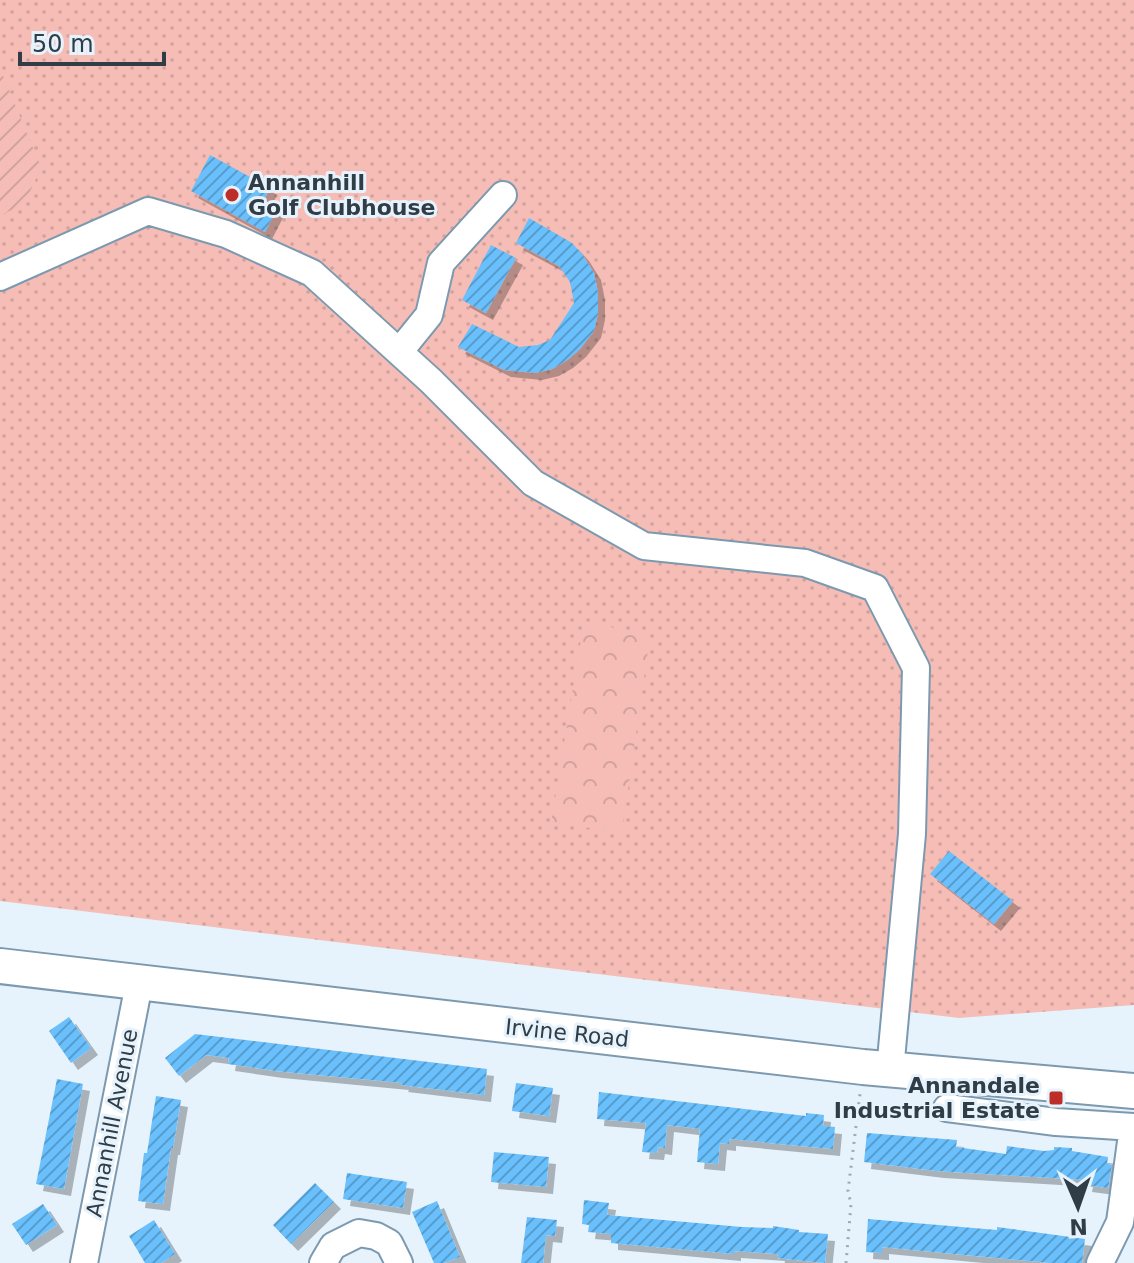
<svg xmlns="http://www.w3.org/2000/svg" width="1134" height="1263" font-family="'DejaVu Sans',sans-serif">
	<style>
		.grass { fill: url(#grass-dots) }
		.park { fill: url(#park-crowns) }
		.garden { fill: url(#garden-furrows) }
		.building { fill: url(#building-hatch); filter: url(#shadow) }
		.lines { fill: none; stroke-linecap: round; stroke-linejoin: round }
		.minor-casing { stroke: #7c99af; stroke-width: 30 }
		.major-casing { stroke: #7c99af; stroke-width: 38 }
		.path { stroke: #9da9b3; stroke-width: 3; stroke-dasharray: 2 6; stroke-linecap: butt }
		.minor { stroke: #fff; stroke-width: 26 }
		.major { stroke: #fff; stroke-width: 34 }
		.poi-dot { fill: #bd2e28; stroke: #e6f2fc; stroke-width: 3 }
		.labels { text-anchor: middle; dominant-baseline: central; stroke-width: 6; stroke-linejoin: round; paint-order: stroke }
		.poi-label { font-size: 22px; font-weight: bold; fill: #303c46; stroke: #e6f2fc; text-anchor: start }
		.street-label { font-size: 22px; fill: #303c46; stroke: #e6f2fc }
	</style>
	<defs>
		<pattern id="grass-dots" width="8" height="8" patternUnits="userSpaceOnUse" patternTransform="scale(2)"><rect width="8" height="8" fill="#f5bdb5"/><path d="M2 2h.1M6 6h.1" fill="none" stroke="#d2a39d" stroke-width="1.8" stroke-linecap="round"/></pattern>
		<pattern id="park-crowns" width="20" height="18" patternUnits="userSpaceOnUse" patternTransform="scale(2)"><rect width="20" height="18" fill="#f5bdb5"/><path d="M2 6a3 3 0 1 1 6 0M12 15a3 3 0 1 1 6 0" fill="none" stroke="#d2a39d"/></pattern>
		<pattern id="garden-furrows" width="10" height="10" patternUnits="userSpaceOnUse" patternTransform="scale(2)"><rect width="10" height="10" fill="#f5bdb5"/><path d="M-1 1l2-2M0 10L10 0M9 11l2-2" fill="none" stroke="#d2a39d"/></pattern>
		<pattern id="building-hatch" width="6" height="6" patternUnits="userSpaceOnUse" patternTransform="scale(2)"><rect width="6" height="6" fill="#69c0fc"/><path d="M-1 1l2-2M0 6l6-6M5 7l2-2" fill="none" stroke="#579dce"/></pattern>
		<filter id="shadow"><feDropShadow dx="7" dy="7" stdDeviation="0" flood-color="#0004"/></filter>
	</defs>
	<rect width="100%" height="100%" fill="#e6f2fc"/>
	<!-- grass -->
	<path class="grass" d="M0,0H1134V1005L959,1018L0,901Z"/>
	<!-- park -->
	<path class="park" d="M584,621L650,636L622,832L551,823Z"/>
	<!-- garden -->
	<path class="garden" d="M0,69L41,167L24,205L0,215Z"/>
	<!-- building -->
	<path class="building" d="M210,155L270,188L264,200L278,207L265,232L191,191Z
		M529,218L572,243L582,254L594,273L598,293V313L594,331L579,350L566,361L552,369L535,373L504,370L458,347L472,324L519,347L538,345L550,340L574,303L570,282L559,266L516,243Z
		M491,245L516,258L486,313L462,300Z
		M949,851L1013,901L994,924L930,874Z
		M69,1017L91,1048L71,1063L49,1031Z
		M195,1034L487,1069L484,1095L401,1085L402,1083L276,1071L228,1064L229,1058L206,1055L179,1076L165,1058Z
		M57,1079L83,1084L64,1189L36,1184Z
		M516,1083L553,1088L549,1116L512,1111Z
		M599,1092L806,1116V1113L824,1115L823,1126L835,1127L833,1149L729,1139V1144L720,1143L718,1164L697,1162L700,1129L667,1125L665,1148L658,1147L657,1153L642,1152L646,1123L597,1119Z
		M156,1096L181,1100L173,1148H171L163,1204L138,1201L144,1153H147Z
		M867,1133L957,1140L956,1147L1006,1154L1007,1146L1044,1151L1054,1150V1147L1072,1148V1151L1108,1157L1107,1164L1112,1165L1108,1188L1085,1185L1086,1180L937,1171L864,1162Z
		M494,1152L549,1157L546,1187L491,1182Z
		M347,1173L407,1182L403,1208L343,1199Z
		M315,1183L334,1202L291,1244L273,1225Z
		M584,1200L609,1203L607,1215L742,1227L773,1228V1226L799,1230V1232L828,1234L825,1263L777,1258L778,1254L734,1251V1254L611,1243V1234L588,1232L589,1225L582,1224Z
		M437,1201L460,1257L444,1263H434L412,1212Z
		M43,1204L57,1225L26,1245L12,1224Z
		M527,1217L557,1220L555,1236L546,1235L543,1263H521Z
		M868,1219L997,1230V1227L1085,1239L1082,1263H1051L882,1247V1253L866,1252Z
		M154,1220L175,1254L161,1263H145L129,1236Z"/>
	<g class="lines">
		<defs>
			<path id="minor" d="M0,277L148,211L226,234L312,273L431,381L533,483L644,546L805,563L875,588L916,668L912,834L890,1070
				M399,352L429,315L441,263L503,195
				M947,1108L1056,1122L1134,1127
				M84,1263L139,984
				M323,1263L333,1246L359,1233L376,1236L389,1243L399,1263
				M1100,1263L1120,1222L1133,1127"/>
			<path id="major" d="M0,966L863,1067L1134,1091"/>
		</defs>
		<!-- minor casing -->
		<use href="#minor" class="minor-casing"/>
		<!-- major casing -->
		<use href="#major" class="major-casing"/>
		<!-- path -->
		<path class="path" d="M846,1263L851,1204L848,1191L860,1094"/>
		<!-- minor -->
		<use href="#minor" class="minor"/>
		<!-- major -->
		<use href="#major" class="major"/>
	</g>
	<!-- markers -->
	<g class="poi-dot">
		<circle cx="232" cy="195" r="8"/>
		<rect x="1048" y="1090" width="16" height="16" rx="4"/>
	</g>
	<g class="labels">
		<!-- poi labels -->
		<g class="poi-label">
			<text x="248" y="182">Annanhill<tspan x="248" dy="25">Golf Clubhouse</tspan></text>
			<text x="1040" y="1085" text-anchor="end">Annandale<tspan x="1040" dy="25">Industrial Estate</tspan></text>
		</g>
		<!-- street labels -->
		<g class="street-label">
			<text transform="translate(567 1033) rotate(6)">Irvine Road</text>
			<text transform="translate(112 1123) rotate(-79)">Annanhill Avenue</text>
		</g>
	</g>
	<!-- north arrow -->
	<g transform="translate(1078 1207) rotate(178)" stroke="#e6f2fc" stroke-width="6" paint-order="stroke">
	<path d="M0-6L14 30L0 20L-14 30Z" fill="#303c46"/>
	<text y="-12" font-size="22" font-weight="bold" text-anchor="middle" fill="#303c46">N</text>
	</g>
	<!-- scale -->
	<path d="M20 52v12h144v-12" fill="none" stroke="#303c46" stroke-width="4"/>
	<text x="32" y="52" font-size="24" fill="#303c46" stroke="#e6f2fc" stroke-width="6" paint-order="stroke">50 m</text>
</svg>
